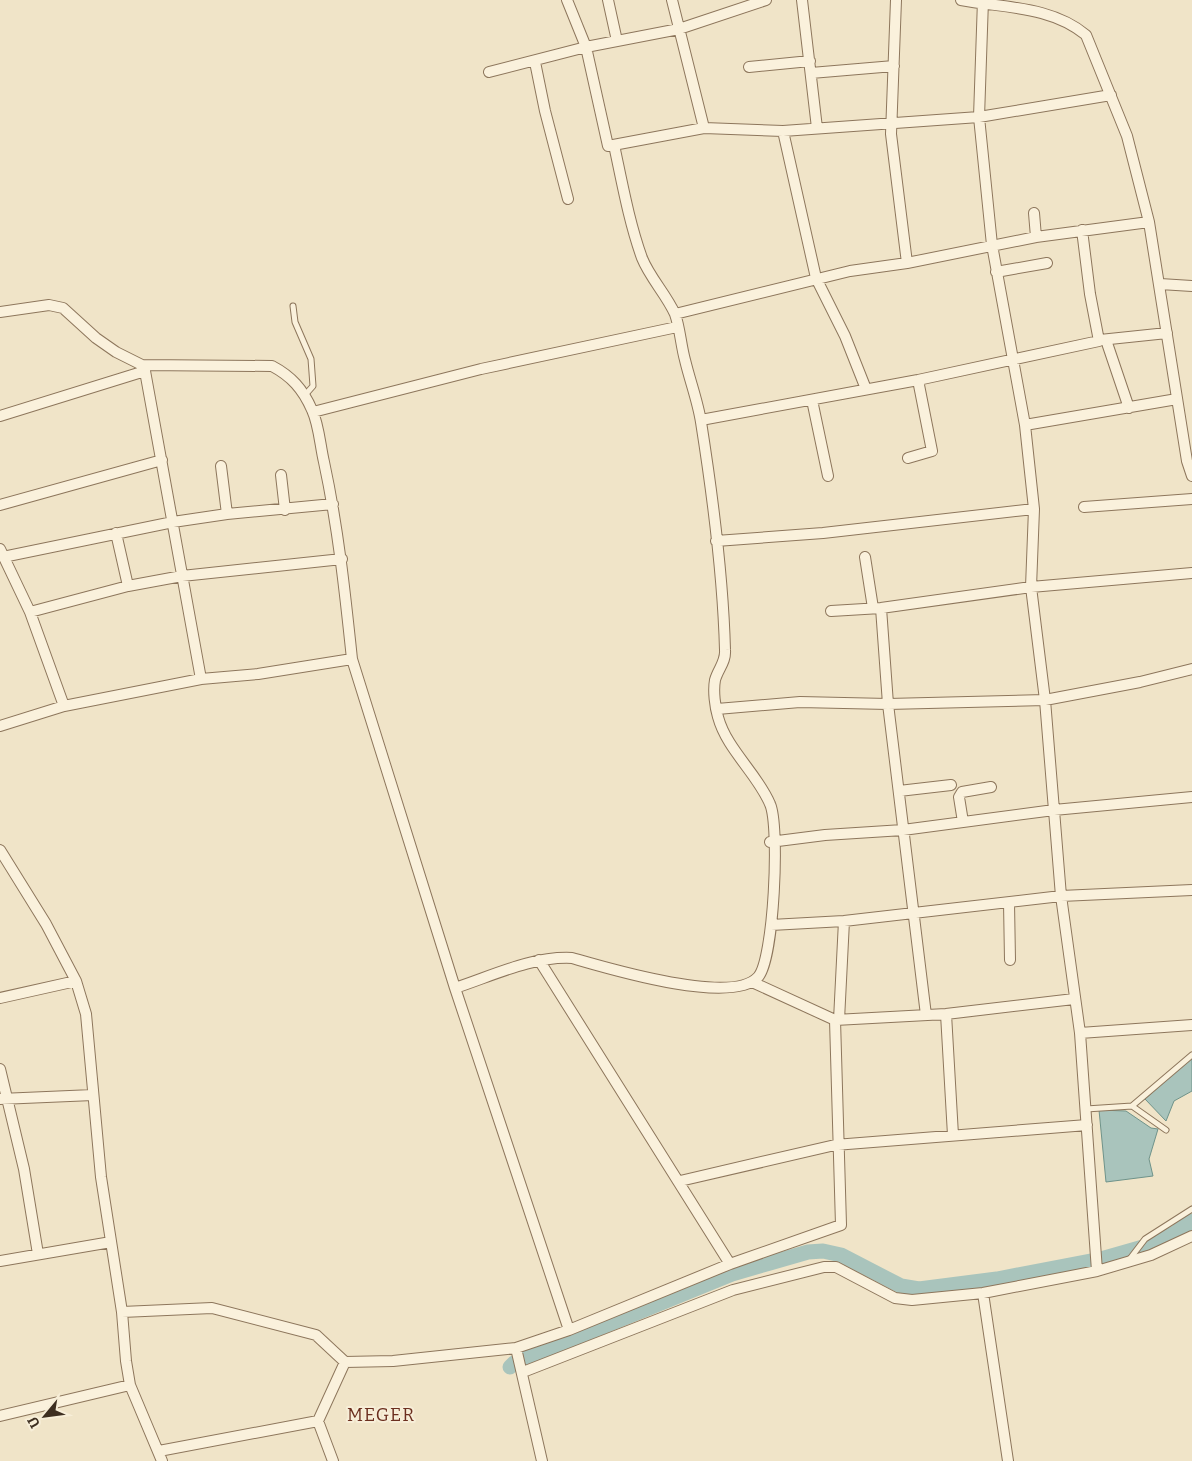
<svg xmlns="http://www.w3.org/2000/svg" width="1192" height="1461" font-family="Bitter,serif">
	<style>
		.water { fill: #a9c4bc; stroke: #6f938a }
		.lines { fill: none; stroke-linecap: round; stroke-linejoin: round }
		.canal { stroke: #a9c4bc; stroke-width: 15 }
		.service-casing { stroke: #8d765c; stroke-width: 7 }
		.minor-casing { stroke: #8d765c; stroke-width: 12 }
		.service { stroke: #faf1dc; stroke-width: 5 }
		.minor { stroke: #faf1dc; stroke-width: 10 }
		.labels { text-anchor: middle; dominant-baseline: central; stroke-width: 4; stroke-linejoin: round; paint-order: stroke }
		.quarter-label { font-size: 18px; letter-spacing: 1px; fill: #6b2e1e; stroke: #f7eed8 }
	</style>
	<rect width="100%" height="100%" fill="#f0e4c8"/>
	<!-- water -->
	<path class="water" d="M1192,1057V1091L1174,1101L1166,1121L1145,1099Z
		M1099,1110L1126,1111L1151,1128L1158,1129L1149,1159L1153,1176L1106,1182Z"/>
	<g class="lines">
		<!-- canal -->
		<path class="canal" d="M510,1367L514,1363L732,1274L808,1252L823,1251L841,1255L901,1286L919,1289L997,1279L1101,1259L1150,1245L1175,1233L1192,1221"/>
		<defs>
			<path id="service" d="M293,306L295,322L311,359L313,386L305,395
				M1132,1106L1166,1130
				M1086,1109L1132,1106L1192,1055
				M1129,1260L1145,1239L1192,1209"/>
			<path id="minor" d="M567,0L586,47L608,146L704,128L783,131L979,117L1111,95
				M608,0L617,41
				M672,0L704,128
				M802,0L817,128
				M896,0L891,134L907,263
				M961,0C1004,8 1051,6 1086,35L1127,136L1149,222L1187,461L1192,476
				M983,0L979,117L992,245L1025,425L1034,509L1031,587L1045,700L1061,896L1080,1033L1097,1271L1151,1255L1192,1236
				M535,62L545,111L568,199
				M749,67L810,61
				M489,72L586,47L679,29L766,0
				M811,73L894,66
				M783,131L816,278L845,336L866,389
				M1034,213L1036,237
				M996,272L1047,263
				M1160,284L1192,286
				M0,312L49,305L63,308L96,338L116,352L142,365L272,366C291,376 303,389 312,410C319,425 320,445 324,462C338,527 345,592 352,659L258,674L201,679L64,706L0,726
				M675,314L850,271L907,263L1036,237L1149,222
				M1100,340L1167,333
				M1106,340L1129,408
				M142,365L145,371L201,679
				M812,400L828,476
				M313,412L481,369L677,327
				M0,416L145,371
				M701,420L918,380L1099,341L1090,294L1082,230
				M1025,425L1177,399
				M908,458L932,451L918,380
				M221,466L227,514
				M281,475L285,510
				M0,505L162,460
				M1084,507L1192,499
				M116,533L128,586
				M716,541L823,533L1034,509
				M0,549L30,612L128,586L182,576L342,559
				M3,557L173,522L227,514L333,504
				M865,557L873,608
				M881,608L888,704L926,1015
				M831,611L881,608L1031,587L1192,573
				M30,612L64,706
				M717,709L800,702L888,704L1045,700L1140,682L1192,669
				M899,791L951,785
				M963,822L959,797L962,792L991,787
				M770,842L825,835L903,830L1054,810L1192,797
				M0,850L46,924L76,981L86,1014L101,1177L122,1312L126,1361L130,1385L162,1461
				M1009,903L1010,960
				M771,925L844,921L1061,896L1192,890
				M539,960L730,1264
				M455,988C492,976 532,956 572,958C607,968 731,1006 758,977C774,960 780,826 770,804C757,773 727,750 718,717C715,707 713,691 715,680C718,669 726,662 725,650C723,574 713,498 701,422C698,402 690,381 685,360C681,346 680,328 675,314C666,294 650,278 642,258C629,222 622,182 614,145
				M0,998L76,981
				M946,1014L953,1135
				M835,1020L946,1014L1074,999
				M839,1020L844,921
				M1080,1033L1192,1025
				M0,1069L24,1169L38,1254
				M0,1099L93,1095
				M680,1181L835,1145L1087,1125
				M0,1261L111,1242
				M983,1293L1008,1461
				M122,1312L212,1308L316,1335L345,1362L393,1361L516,1348L569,1330L455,988L352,659
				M569,1330L730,1264L841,1225L835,1020L752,982
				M516,1348L542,1461
				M523,1372L733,1290L824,1267H836L895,1298L912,1300L983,1293L1097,1271
				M0,1416L130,1385
				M159,1451L318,1421
				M333,1461L318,1421L345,1362"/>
		</defs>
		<!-- service casing -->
		<use href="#service" class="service-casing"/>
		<!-- minor casing -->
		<use href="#minor" class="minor-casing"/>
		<!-- service -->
		<use href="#service" class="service"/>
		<!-- minor -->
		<use href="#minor" class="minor"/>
	</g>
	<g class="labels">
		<!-- quarter labels -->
		<g class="quarter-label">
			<text x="381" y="1415">MEGER</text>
		</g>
	</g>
	<!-- north arrow -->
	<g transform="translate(45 1416) rotate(241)" stroke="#f7eed8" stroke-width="4" paint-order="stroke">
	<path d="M0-4L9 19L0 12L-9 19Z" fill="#3d2e20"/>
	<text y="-8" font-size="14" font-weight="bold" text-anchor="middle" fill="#3d2e20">U</text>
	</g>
</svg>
